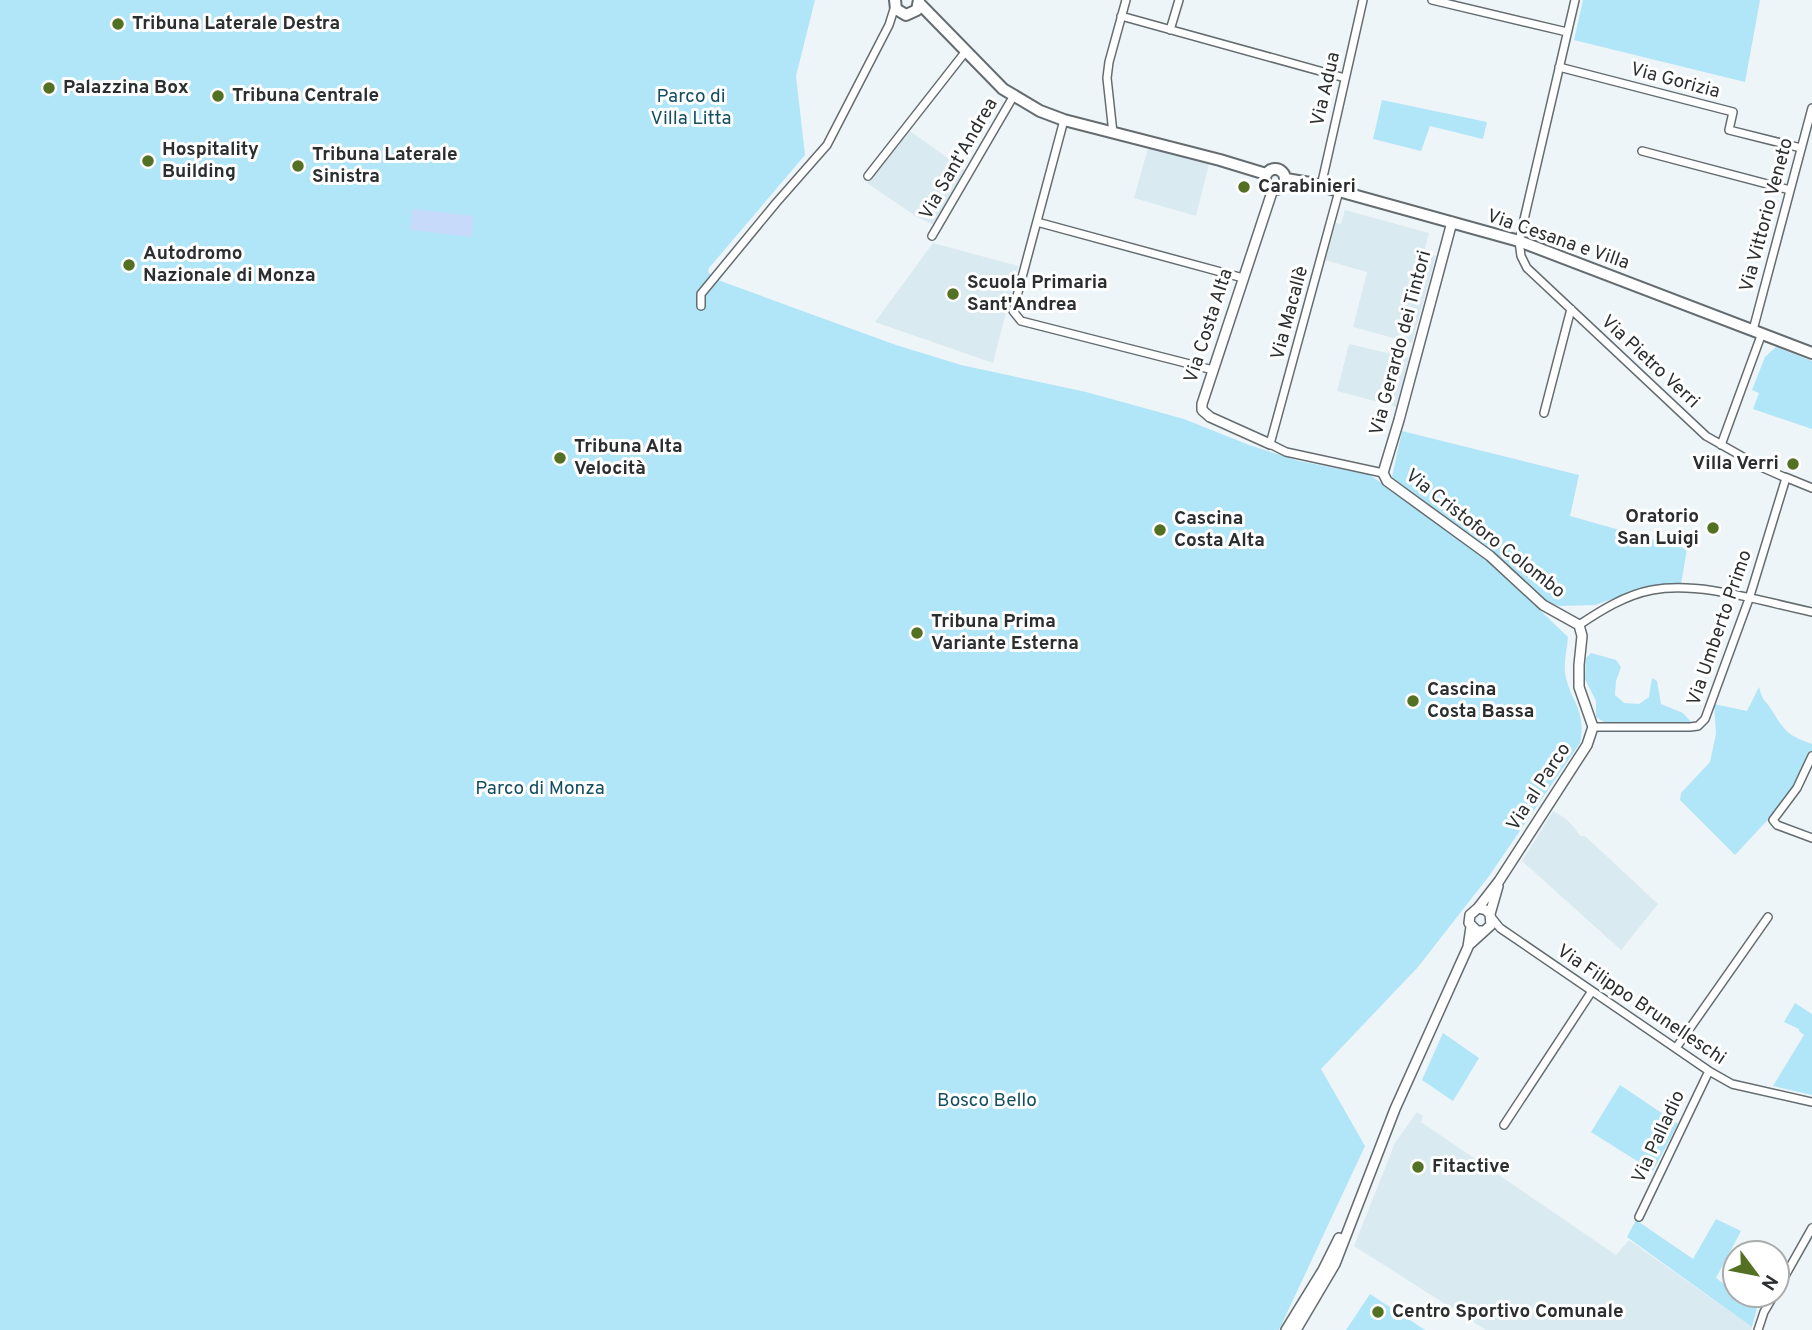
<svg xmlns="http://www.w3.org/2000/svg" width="1812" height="1330" font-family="Overpass,sans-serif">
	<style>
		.built { fill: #daeaf1 }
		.green { fill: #b1e5f8 }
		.water { fill: #c8daf9 }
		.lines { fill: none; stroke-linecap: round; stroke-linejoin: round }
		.minor-casing { stroke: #656c6f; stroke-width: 10 }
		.tertiary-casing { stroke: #656c6f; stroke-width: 12 }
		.secondary-casing { stroke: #656c6f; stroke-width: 14 }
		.minor { stroke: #fff; stroke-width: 7 }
		.tertiary { stroke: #fff; stroke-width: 9 }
		.secondary { stroke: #fff; stroke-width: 10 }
		.poi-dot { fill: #547023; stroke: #fff; stroke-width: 2.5 }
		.labels { text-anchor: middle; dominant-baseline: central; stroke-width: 6; stroke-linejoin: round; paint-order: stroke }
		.poi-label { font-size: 19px; font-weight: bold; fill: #2c2f30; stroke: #fff; text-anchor: start }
		.street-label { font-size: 19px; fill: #2c2f30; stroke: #fff }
		.park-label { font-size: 19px; fill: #134e61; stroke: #fff }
	</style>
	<rect width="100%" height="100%" fill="#edf5f8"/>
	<!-- built -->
	<path class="built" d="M910,131L966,171L934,225L917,217L867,183Z
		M1148,148L1209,164L1196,216L1134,198Z
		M1345,210L1429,233L1424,253L1436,256L1412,343L1353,327L1367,272L1325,260L1336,223L1341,224Z
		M933,243L1018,266L993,363L875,322Z
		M1349,344L1409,358L1397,407L1337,391Z
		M1553,811L1565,818L1574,827L1580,836H1585L1658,904L1621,950L1522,861Z
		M1417,1112L1423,1116L1421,1122L1616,1255L1629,1240L1752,1327L1751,1330H1486L1354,1246L1395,1143Z"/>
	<!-- green -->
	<path class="green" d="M0,0H815L796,76L805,155L709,268L708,272L715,279L896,345L961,365L1086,392L1184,419L1249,445L1299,461L1370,475L1483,556L1568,637C1567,648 1564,661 1565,672C1569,701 1587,708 1580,743L1489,876L1418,967L1321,1069L1365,1146L1279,1330H0Z
		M1583,0H1760L1745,82L1574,40Z
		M1382,100L1487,122L1483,139L1430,126L1421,151L1373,139Z
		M1776,347L1812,361V429L1753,409L1759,393L1752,390L1765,357Z
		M1402,431L1579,475L1570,516L1687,549L1681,584L1650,586L1595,605L1559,606L1547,602L1497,555L1394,482L1392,477Z
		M1591,653L1616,660L1621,667L1616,681L1615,695L1624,703L1639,704L1649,697L1652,678L1657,681L1661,704L1683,713L1691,722H1604L1596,717V701L1585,679L1586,658Z
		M1759,687C1763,703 1766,700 1773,712C1785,732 1789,736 1812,744V767L1801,790L1775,812L1735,855L1680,800L1681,793L1710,762L1716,734L1714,704L1747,711Z
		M1795,1003L1812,1014V1095L1773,1086L1804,1035L1799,1031V1029L1784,1022Z
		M1443,1033L1479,1058L1453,1101L1422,1080Z
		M1620,1085L1678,1124L1653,1171L1591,1132Z
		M1716,1219L1741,1231L1716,1278L1735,1292V1295H1739L1757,1308L1752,1327L1627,1237L1636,1220L1693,1259Z
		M1370,1294L1425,1330H1346Z"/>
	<!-- water -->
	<path class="water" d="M412,209L474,216L472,237L410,230Z"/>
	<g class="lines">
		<defs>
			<path id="minor" d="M1432,0L1567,32
				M1575,0L1519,241L1521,256L1527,268L1706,436L1759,466L1786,478L1749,599L1705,719L1698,726L1690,727H1593
				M1121,16L1345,78
				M1170,30L1179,0
				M1559,67L1733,112L1729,130L1801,148
				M1064,120L1013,311L1021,321L1213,370
				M1113,133L1107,78L1109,62L1126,0
				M1642,151L1790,190
				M868,176L966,51
				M1321,186L1363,0
				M1339,191L1270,444L1286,452L1383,473
				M1037,222L1243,278
				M932,236L1013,97
				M701,306V294L776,203L827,145L889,25L895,6
				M1753,330L1812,108
				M1544,413L1571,309
				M1721,445L1762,333
				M1785,477L1812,488
				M1579,625C1600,611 1625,595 1652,590C1701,581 1763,602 1812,612
				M1812,756L1797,788L1773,820L1777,825L1812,838
				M1492,918L1500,928L1709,1071L1732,1084L1812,1102
				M1676,1048L1768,917
				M1504,1125L1592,991
				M1639,1217L1709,1071
				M1777,1290L1812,1228
				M1758,1330L1764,1312L1774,1295"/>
			<path id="tertiary" d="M1452,222L1399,420L1383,473L1387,481L1490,556L1543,605L1579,625L1582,636L1579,665V687L1593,727L1587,745L1499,881L1478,908
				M1270,444L1210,417L1202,410V404L1273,189
				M1490,914L1498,886
				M1469,945L1491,925L1490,914L1486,910L1478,908L1470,915L1469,923L1477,931H1482
				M1286,1330L1323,1270L1339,1238
				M1296,1330L1335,1264L1395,1109L1468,947L1471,927"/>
			<path id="secondary" d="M895,0L896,9L906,15L917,10L919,0
				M920,4L1003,89L1040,111L1064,120L1220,160L1266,174
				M1265 179a10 10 0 1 1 20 0a10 10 0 1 1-20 0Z
				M1286,179L1310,183L1519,241L1812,353"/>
		</defs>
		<!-- minor casing -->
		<use href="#minor" class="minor-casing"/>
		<!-- tertiary casing -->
		<use href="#tertiary" class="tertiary-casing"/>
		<!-- secondary casing -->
		<use href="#secondary" class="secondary-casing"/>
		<!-- minor -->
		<use href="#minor" class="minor"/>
		<!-- tertiary -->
		<use href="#tertiary" class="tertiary"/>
		<!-- secondary -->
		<use href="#secondary" class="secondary"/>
	</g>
	<!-- markers -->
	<g class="poi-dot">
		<circle cx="118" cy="24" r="7"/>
		<circle cx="49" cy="88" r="7"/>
		<circle cx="218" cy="96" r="7"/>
		<circle cx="148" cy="161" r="7"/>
		<circle cx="298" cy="166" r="7"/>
		<circle cx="1244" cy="187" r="7"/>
		<circle cx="129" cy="265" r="7"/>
		<circle cx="953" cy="294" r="7"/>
		<circle cx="560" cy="458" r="7"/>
		<circle cx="1793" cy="464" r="7"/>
		<circle cx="1713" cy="528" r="7"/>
		<circle cx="1160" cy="530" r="7"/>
		<circle cx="917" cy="633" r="7"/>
		<circle cx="1413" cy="701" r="7"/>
		<circle cx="1418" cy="1167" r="7"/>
		<circle cx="1378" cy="1312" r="7"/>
	</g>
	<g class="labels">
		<!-- poi labels -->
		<g class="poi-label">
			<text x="132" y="24">Tribuna Laterale Destra</text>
			<text x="63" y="88">Palazzina Box</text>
			<text x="232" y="96">Tribuna Centrale</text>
			<text x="162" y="150">Hospitality<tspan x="162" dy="22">Building</tspan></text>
			<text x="312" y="155">Tribuna Laterale<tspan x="312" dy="22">Sinistra</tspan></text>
			<text x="1258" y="187">Carabinieri</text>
			<text x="143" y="254">Autodromo<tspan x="143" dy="22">Nazionale di Monza</tspan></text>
			<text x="967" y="283">Scuola Primaria<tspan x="967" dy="22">Sant'Andrea</tspan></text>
			<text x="574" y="447">Tribuna Alta<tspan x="574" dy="22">Velocità</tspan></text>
			<text x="1779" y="464" text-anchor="end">Villa Verri</text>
			<text x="1699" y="517" text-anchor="end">Oratorio<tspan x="1699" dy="22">San Luigi</tspan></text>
			<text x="1174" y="519">Cascina<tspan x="1174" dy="22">Costa Alta</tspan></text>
			<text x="931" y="622">Tribuna Prima<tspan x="931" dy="22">Variante Esterna</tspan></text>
			<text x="1427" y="690">Cascina<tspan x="1427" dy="22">Costa Bassa</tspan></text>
			<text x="1432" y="1167">Fitactive</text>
			<text x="1392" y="1312">Centro Sportivo Comunale</text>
		</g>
		<!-- street labels -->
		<g class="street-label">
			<text transform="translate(1675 81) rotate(15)">Via Gorizia</text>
			<text transform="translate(1326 89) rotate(-77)">Via Adua</text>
			<text transform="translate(959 159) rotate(-60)">Via Sant'Andrea</text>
			<text transform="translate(1767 215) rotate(-75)">Via Vittorio Veneto</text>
			<text transform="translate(1558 240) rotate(19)">Via Cesana e Villa</text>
			<text transform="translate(1290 313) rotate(-75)">Via Macallè</text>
			<text transform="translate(1209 326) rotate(-72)">Via Costa Alta</text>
			<text transform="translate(1401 343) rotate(-75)">Via Gerardo dei Tintori</text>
			<text transform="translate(1650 362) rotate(43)">Via Pietro Verri</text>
			<text transform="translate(1485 534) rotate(38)">Via Cristoforo Colombo</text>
			<text transform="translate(1720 628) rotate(-71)">Via Umberto Primo</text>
			<text transform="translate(1539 787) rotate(-57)">Via al Parco</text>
			<text transform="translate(1641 1005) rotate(34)">Via Filippo Brunelleschi</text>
			<text transform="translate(1659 1137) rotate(-65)">Via Palladio</text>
		</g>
		<!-- park labels -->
		<g class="park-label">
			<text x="691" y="97">Parco di<tspan x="691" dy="22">Villa Litta</tspan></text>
			<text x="540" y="789">Parco di Monza</text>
			<text x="987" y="1101">Bosco Bello</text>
		</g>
	</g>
	<!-- north arrow -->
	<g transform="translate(1756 1274) rotate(122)"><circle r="33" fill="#ffffff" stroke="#abacac" stroke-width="2"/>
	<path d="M0-5L12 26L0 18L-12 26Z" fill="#547023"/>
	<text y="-10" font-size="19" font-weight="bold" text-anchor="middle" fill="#2c2f30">N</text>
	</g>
</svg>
